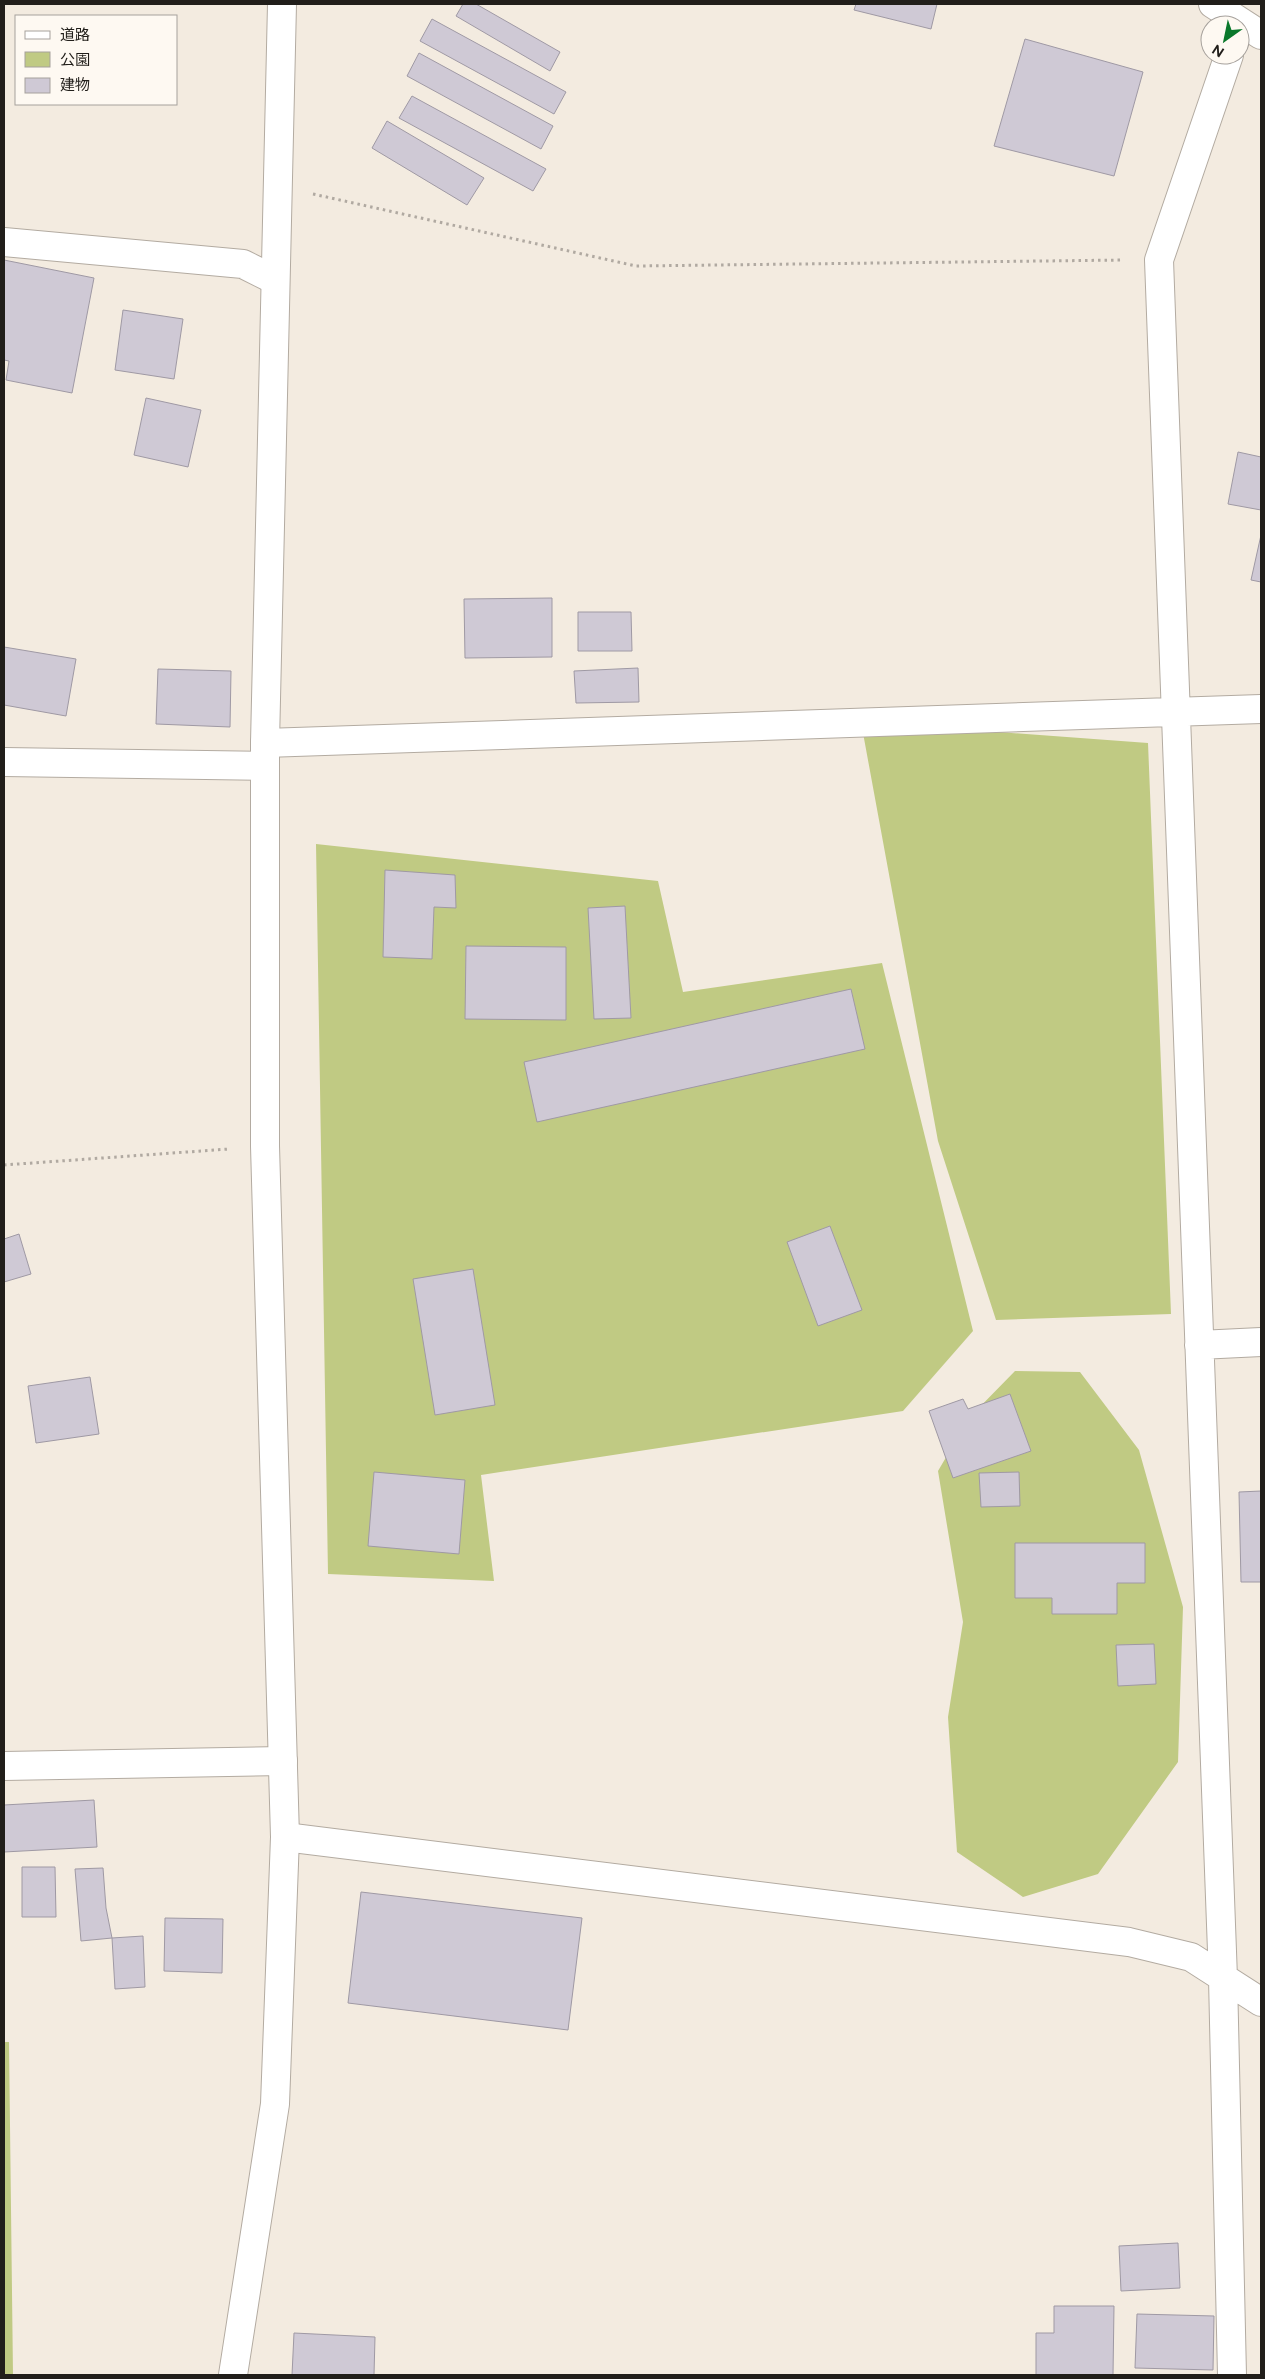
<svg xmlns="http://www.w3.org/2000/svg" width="1265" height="2379" font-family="Figtree,'Noto Sans JP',sans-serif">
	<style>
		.green { fill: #c0ca83 }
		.building { fill: #cfc9d5; stroke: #9f99a4 }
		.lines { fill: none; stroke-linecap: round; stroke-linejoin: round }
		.minor-casing { stroke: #b3aba1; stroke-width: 30 }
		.tertiary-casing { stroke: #b3aba1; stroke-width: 30 }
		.path { stroke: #b0a9a1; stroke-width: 3; stroke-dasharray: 2.5 4; stroke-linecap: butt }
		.minor { stroke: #fff; stroke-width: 28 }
		.tertiary { stroke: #fff; stroke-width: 28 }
	</style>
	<rect width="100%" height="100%" fill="#f3ebe0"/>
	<!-- green -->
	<path class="green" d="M861,722L1148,743L1171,1314L996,1320L938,1141Z
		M316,844L658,881L683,992L882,963L973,1331L903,1411L481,1475L494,1581L328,1574Z
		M1015,1371L1080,1372L1139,1450L1183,1607L1178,1762L1098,1874L1023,1897L957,1852L948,1717L963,1622L938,1471L969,1418Z
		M4,2042H9L13,2375H4Z"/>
	<!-- building -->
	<path class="building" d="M463,4H476L560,52L550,71L456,16Z
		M856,4H937L931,29L854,10Z
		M432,19L566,92L554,114L420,41Z
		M1025,39L1143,72L1114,176L994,146Z
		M419,53L553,126L541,149L407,76Z
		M412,96L546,169L533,191L399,118Z
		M387,121L484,178L467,205L372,148Z
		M4,260L94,278L72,393L6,380L9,361L4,360Z
		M123,310L183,319L174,379L115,370Z
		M146,398L201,410L188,467L134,455Z
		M1238,452L1261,457V510L1228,504Z
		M1261,535V582L1251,580Z
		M552,598V657L465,658L464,599Z
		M578,612H631L632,651H578Z
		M4,647L76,659L66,716L4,705Z
		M638,668L639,702L576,703L574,671Z
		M158,669L231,671L230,727L156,724Z
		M385,870L455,875L456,908L434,907L432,959L383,957Z
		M625,906L631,1018L594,1019L588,908Z
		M466,946L566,947V1020L465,1019Z
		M851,989L865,1049L537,1122L524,1062Z
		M830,1226L862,1310L818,1326L787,1242Z
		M19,1234L31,1274L4,1282V1239Z
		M473,1269L495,1405L435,1415L413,1279Z
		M90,1377L99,1434L36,1443L28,1386Z
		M1010,1394L1031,1451L953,1478L929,1411L963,1399L968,1409Z
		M374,1472L465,1480L459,1554L368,1546Z
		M1019,1472L1020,1506L981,1507L979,1473Z
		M1261,1491V1582H1241L1239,1492Z
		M1015,1543H1145V1583H1117V1614H1052V1598H1015Z
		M1154,1644L1156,1684L1118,1686L1116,1645Z
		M94,1800L97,1847L4,1852V1805Z
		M22,1867H55L56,1917H22Z
		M103,1868L106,1908L112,1938L81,1941L75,1869Z
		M361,1892L582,1918L568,2030L348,2003Z
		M165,1918L223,1919L222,1973L164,1971Z
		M143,1936L145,1987L115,1989L112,1938Z
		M1178,2243L1180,2288L1121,2291L1119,2246Z
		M1054,2306H1114L1113,2375H1036V2333H1054Z
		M1137,2314L1214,2316L1213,2370L1135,2368Z
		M294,2333L375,2337L374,2375H292Z"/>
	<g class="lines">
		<defs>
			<path id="minor" d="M1229,55L1159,260L1223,1978L1232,2375
				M4,242L243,264L275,280
				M265,743L1261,709
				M4,762L265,766
				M1199,1345L1261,1342
				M4,1766L283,1761
				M285,1837L1129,1942L1191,1957L1261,2002"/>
			<path id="tertiary" d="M1213,4L1261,35
				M233,2375L275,2104L285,1837L265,1146V743L282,4"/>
		</defs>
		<!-- minor casing -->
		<use href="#minor" class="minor-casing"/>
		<!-- tertiary casing -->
		<use href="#tertiary" class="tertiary-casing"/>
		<!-- path -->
		<path class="path" d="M313,194L636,266L1124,260
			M4,1165L229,1149"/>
		<!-- minor -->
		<use href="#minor" class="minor"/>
		<!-- tertiary -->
		<use href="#tertiary" class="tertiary"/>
	</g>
	<!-- border -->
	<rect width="1265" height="2379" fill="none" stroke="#211e1a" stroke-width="10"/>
	<!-- legend -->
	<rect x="15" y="15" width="162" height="90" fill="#fef9f2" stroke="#a6a19c"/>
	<rect x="25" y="31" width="25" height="8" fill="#ffffff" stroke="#a6a19c"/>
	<text x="60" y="40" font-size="15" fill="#211e1a">道路</text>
	<rect x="25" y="52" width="25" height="15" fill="#c0ca83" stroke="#a6a19c"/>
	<text x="60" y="65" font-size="15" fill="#211e1a">公園</text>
	<rect x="25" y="78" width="25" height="15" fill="#cfc9d5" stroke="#a6a19c"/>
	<text x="60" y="90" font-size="15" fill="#211e1a">建物</text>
	<!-- north arrow -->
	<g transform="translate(1225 40) rotate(213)"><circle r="24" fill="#fef9f2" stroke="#a6a19c"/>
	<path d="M0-4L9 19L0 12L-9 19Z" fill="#0a782b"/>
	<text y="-8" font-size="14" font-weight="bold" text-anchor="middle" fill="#211e1a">N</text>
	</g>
</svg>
